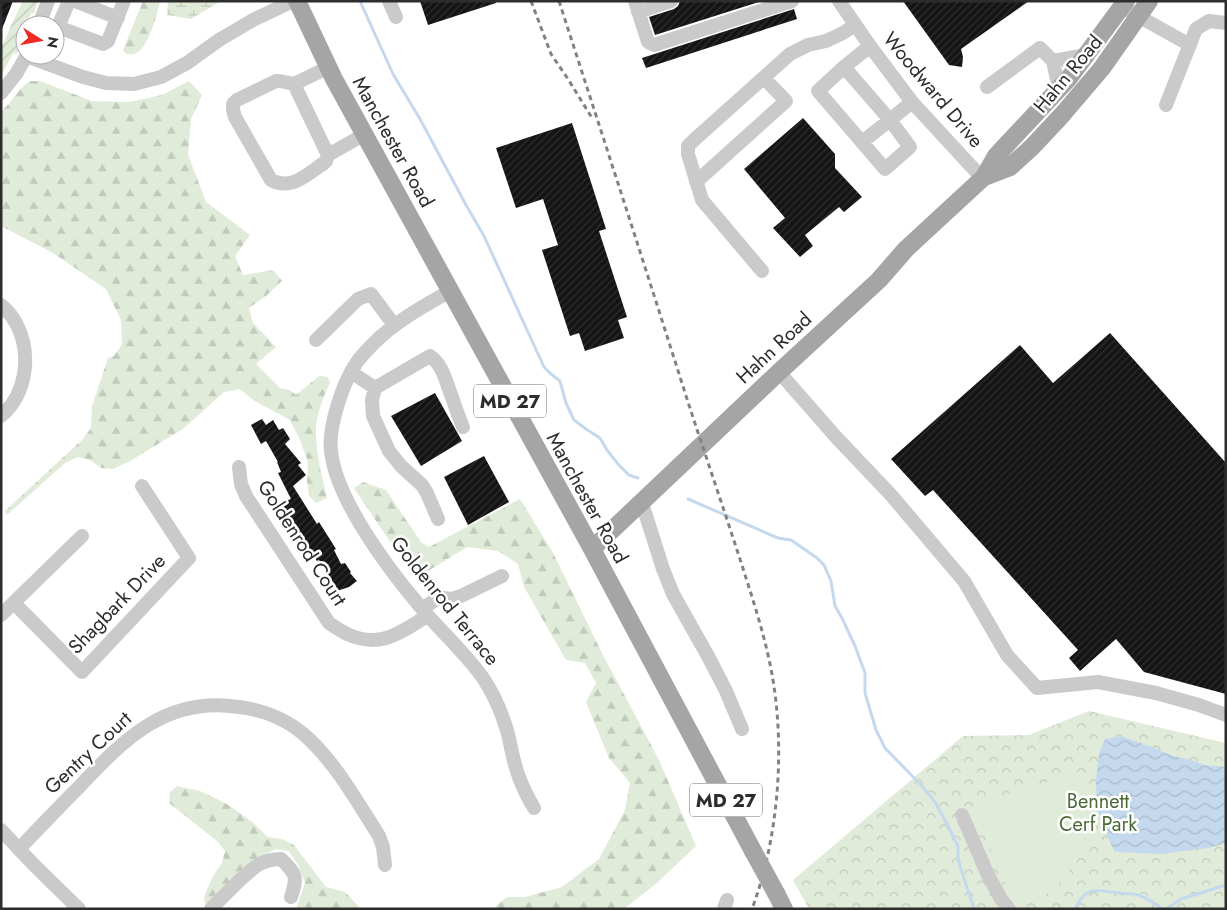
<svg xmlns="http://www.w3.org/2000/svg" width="1227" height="910" font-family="Jost,sans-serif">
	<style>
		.forest { fill: url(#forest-firs) }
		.wetland { fill: url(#wetland-marsh) }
		.park { fill: url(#park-crowns) }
		.garden { fill: url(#garden-furrows) }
		.pitch { fill: #e1ebd9 }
		.water { fill: url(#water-waves) }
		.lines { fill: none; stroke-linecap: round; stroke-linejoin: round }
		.stream { stroke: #c4d9ed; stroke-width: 3 }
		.building { fill: url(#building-hatch) }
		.minor { stroke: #cacaca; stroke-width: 14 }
		.major { stroke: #a5a5a5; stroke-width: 18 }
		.rail { stroke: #828282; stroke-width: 3; stroke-dasharray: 5 4; stroke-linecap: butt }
		.major-bridge { stroke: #a5a5a5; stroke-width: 18 }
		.labels { text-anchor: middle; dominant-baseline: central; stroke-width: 5; stroke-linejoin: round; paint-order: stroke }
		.shield { fill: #fff; stroke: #6c6c6c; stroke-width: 1 }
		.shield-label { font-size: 19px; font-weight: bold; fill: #2d2d2d }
		.street-label { font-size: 20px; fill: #2d2d2d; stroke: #fff }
		.park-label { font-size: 20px; fill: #4b6a38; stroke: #fff }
	</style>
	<defs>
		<pattern id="forest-firs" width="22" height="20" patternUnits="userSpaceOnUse" patternTransform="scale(1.25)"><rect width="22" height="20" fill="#e1ebd9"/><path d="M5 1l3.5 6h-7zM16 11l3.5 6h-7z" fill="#c1cabb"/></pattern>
		<pattern id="wetland-marsh" width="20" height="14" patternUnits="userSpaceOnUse" patternTransform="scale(1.25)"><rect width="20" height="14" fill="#e1ebd9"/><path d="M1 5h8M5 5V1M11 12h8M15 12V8" fill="none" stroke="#c1cabb"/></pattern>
		<pattern id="park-crowns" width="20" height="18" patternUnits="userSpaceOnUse" patternTransform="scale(1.25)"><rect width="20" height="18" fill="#e1ebd9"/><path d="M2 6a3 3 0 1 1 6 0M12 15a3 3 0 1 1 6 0" fill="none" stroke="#c1cabb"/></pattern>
		<pattern id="garden-furrows" width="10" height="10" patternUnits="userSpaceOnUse" patternTransform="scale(1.25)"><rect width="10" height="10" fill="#e1ebd9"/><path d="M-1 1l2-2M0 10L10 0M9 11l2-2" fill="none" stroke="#c1cabb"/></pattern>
		<pattern id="water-waves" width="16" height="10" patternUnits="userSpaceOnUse" patternTransform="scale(1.25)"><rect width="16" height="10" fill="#c4d9ed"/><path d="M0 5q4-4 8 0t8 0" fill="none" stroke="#a9bbcc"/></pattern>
		<pattern id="building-hatch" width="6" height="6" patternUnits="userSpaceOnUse" patternTransform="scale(1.25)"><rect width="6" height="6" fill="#141414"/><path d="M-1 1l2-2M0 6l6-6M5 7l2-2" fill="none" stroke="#2e2e2e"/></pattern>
	</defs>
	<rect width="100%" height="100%" fill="#fff"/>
	<!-- forest -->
	<path class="forest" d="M143,1H160C157,14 148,51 134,54C131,55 128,54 126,54L123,50Z
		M30,81H40L92,101L130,102L162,95L189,81L202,95L191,119L188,155L206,202L250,235L235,256L243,275L273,270L282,281L267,295L249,308L253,323L276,347L256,364L280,388L290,390L296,395L319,376L328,377L330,383C324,394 315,420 316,432C316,454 322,477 327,498L316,503L309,496L307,481L308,462L300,440L290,420L253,400L240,389L224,392L183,429L130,461L113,469L101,468L90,460L78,457L65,463L7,515L5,511L82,440L91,428L92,406L108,358L114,356L122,344L121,320L106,289L53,253L1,226V111C13,102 17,89 30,81Z
		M363,482L386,490L421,542L429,547L520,499L552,551L603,655L659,760L696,846L657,883L625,908L619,909H495L497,905L507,897H525L562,887L599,859L625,810L630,783L609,758L586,702L596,683L585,663L566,660L524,587L518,564L498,551L467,547L417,578L405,564L354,488Z
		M177,786L200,791L227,804L251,821L268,837L282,839L294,845L326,887L345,892L361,909H296L305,883L298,865L289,851L276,849L264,855L213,901L205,904L204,897L213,876L222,863L225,851L217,841L169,803L170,792Z"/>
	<!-- wetland -->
	<path class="wetland" d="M168,1H221L191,19L167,15Z"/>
	<!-- park -->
	<path class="park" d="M1089,711L1226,743V909H809L793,880L963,736L1029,735Z"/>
	<!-- garden -->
	<path class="garden" d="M24,1H38L34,13H31L26,25H25V29L19,43L21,45L17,53L13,54L1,75V46L3,44L14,19L22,3H23Z"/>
	<!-- pitch -->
	<path class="pitch" d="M1080,772C1082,778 1084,784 1086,791C1096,828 1079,868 1049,892C1040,899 1029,904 1018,909H1016L975,813L981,803Z"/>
	<!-- water -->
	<path class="water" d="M1121,736L1152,747L1173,756L1191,760L1204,765L1226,767V843L1208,848L1160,854L1118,852L1113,849L1097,809L1096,780L1099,754L1105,739Z"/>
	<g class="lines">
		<!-- stream -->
		<path class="stream" d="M360,1L393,74L420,119L466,205L484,236L544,367L551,374L560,381L566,403L574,420L586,429L600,438L607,450L618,464L629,475L638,478
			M688,499L778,538L791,540L817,558L824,565L831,581L835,606L842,618L855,646L865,673V693L876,730L885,748L921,785L935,802L946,822L958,846V860L974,909
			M1075,909C1087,885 1095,890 1118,893C1124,894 1132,893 1138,895C1146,897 1155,904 1162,909
			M1166,909L1181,899L1226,885"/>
	</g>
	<!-- building -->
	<path class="building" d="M1,1H13L2,29H1Z
		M420,1H495L496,3L428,25Z
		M680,1H762L655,35L649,17L674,9L678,6Z
		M903,1H1029L961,49L963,57L962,67L949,65Z
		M794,9L797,19L646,68L642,58Z
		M803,118L835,154V168L862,197L844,212L839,207L805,235L813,246L800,257L773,228L785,218L744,169Z
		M572,123L606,229L599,231L627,317L618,320L624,338L585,351L579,333L570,336L542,250L558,245L543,199L516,208L496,148Z
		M1110,333L1226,463V694L1144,672L1116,639L1080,671L1069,658L1078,650L933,490L925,496L891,459L1020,345L1053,383Z
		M435,393L462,441L421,466L391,416Z
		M262,419L266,425L273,420L279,430L283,428L290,439L285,444L301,463L298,465L306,475L293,486L317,524L319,522L336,549L334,550L341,564L345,563L351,572L350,573L357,581L349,587L337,591L332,583L333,582L319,560L317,561L293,523L292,524L284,513H287L279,503L291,499L278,473L281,472L277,462H278L266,441L261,444L251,425Z
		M484,456L509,502L468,525L444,477Z"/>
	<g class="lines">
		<!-- minor -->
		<path class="minor" d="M69,1L58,27L103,44L108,41L124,1
			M75,1L118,18
			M389,1L396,17
			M635,1L648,42L654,45L792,1
			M839,1L870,46L912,102L982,178
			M1129,11L1190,45
			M638,12L671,1
			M39,25L48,1
			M26,56L83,77L106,83L134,84L161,77L187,63L219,40L253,20L293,1
			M1053,61L1059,89
			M329,67L294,84L328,155L365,134
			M844,67L890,120L912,102
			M294,84L280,81H276L237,100L233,104V110L235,117L271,180C292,191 307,174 324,163L326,161L328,155
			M987,87L1040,48L1053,61L1086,55
			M1,93L16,74L27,55
			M1166,105L1196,29L1209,21L1226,23
			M862,142L890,120L910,147L885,169L818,91L844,67L870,46
			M696,182L786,101L764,78
			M762,271L702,200L688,154V146L694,140L790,54L808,45L826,41L843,33L855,25
			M450,291C424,306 396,321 375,342C369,348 362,355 357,362C343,382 328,427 331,451C336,499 387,567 418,604C439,630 464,651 483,678C494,694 501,711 507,730C511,745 513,762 519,777C523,788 528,798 534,808
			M1,305C7,310 12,316 16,323C32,353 27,394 1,416
			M316,340L358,299L371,294L394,325
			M351,372L375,388L430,356C444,366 446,383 452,397C455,407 459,417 463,427
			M779,372L836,437L891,495L964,581L1007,655L1037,688L1098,682L1156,693L1199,705L1226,715
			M375,388L372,400L373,416L389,451L401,466L422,485L427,493L438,519
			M239,467L241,484L246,496L329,623C335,627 341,631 347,634C380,649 400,633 427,616
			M642,503L663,569L673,594L709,658L726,691L742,729
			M14,603L82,672L189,558L142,486
			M422,609L435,600L443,598L452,599L461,596L502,576
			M1,615L82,536
			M962,815L987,873L1001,899L1009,909
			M1,830L34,865L79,909
			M19,849C39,828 59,807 80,786C125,738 167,696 239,707C265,710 291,721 310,740C338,767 358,803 379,836L383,847L385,865
			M211,909C224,896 243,875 258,865C265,861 273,859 281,859C296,874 298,876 291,897
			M724,909L727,900"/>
		<!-- major -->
		<path class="major" d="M297,1L334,79L592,549L753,851
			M984,177L1010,167L1032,147L1062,115L1102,68L1149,1
			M592,549L779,372L879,280L906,249L984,177L996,156L1069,78L1126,1
			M776,893L784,909"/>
		<!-- rail -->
		<path class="rail" d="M531,1L551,54L568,79L592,118
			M559,1C602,134 645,266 687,399C704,451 722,504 739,556C752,597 766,638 773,680C785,753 778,839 752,909"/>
		<!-- major-bridge -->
		<path class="major-bridge" d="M753,851L776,893"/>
	</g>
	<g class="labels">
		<!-- shield labels -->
		<g class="shield">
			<rect x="474" y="384.5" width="72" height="33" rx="4"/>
			<rect x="690" y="783.5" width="72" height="33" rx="4"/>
		</g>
		<g class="shield-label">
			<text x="510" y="401">MD 27</text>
			<text x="726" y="800">MD 27</text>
		</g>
		<!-- street labels -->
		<g class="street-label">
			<text transform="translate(1068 74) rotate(-50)">Hahn Road</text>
			<text transform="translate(933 90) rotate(50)">Woodward Drive</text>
			<text transform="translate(393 142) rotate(61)">Manchester Road</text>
			<text transform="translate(774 348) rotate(-43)">Hahn Road</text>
			<text transform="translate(587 498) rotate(61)">Manchester Road</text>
			<text transform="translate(302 543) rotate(57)">Goldenrod Court</text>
			<text transform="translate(445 601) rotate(51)">Goldenrod Terrace</text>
			<text transform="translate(117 604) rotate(-46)">Shagbark Drive</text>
			<text transform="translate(88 753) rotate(-43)">Gentry Court</text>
		</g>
		<!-- park labels -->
		<g class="park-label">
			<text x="1098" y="801">Bennett<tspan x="1098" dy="23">Cerf Park</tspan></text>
		</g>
	</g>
	<!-- border -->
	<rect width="1227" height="910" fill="none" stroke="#2d2d2d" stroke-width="5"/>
	<!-- north arrow -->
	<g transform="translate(40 40) rotate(101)"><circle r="24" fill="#ffffff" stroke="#ababab"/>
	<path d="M0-4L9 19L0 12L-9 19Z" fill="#ee2a25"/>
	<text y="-8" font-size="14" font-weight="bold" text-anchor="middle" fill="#2d2d2d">N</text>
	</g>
</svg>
